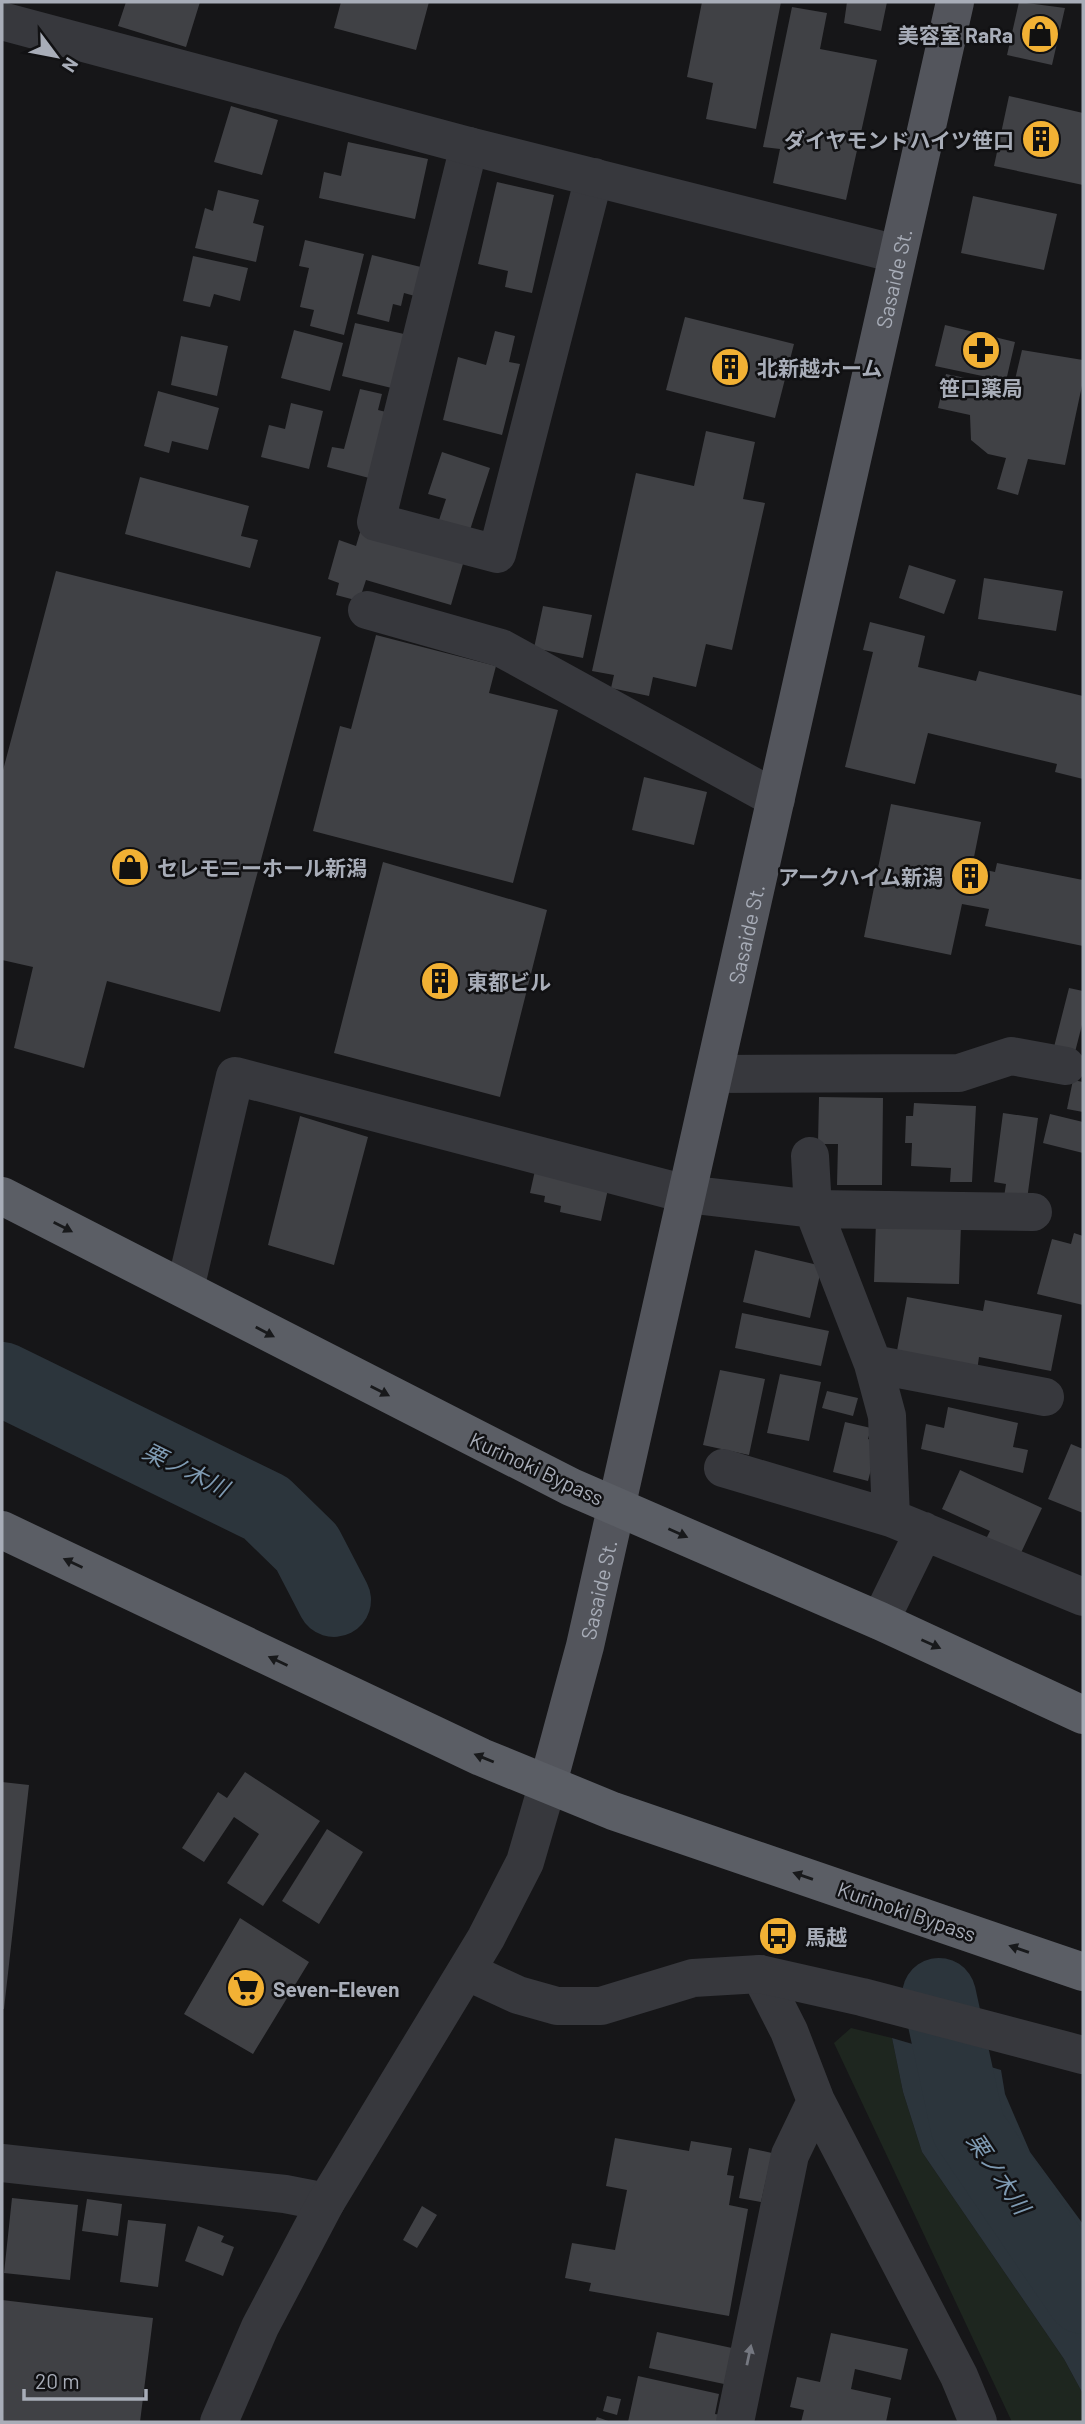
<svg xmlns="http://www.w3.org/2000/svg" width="1085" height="2424" font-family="Barlow,'Noto Sans JP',sans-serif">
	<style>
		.green { fill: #1e261f }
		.water { fill: #2c353c }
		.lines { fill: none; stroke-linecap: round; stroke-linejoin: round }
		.river { stroke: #2c353c; stroke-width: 74 }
		.building { fill: #404145 }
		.minor { stroke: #37383d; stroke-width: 38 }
		.tertiary { stroke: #37383d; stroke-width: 38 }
		.primary { stroke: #53555c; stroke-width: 38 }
		.trunk { stroke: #5b5e65; stroke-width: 38 }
		.oneway { fill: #18191b }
		.oneway2 { fill: #757881 }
		.labels { text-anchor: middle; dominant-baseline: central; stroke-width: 5; stroke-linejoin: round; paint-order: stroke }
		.poi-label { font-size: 21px; font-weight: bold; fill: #a8adb8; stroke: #111113; text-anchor: start }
		.street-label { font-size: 21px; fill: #a8adb8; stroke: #111113 }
		.water-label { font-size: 23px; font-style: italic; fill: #7f9bb3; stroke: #111113 }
	</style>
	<rect width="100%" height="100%" fill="#161618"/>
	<!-- green -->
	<path class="green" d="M851,2028L892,2038L903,2092L922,2152L1064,2359L1083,2394V2422H1012L834,2043Z"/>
	<!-- water -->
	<path class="water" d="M892,2038L1001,2070L1005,2094L1030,2152L1083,2224V2394L1064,2359L922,2152L903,2092Z"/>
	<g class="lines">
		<!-- river -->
		<path class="river" d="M2,1379L266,1508L307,1548L334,1600
			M939,1995L968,2128L1083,2297"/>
	</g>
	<!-- building -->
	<path class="building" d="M126,2H200L186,47L118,26Z
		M341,2H429L416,50L334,28Z
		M702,2H781L756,129L706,119L713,83L687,77Z
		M847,2H887L881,31L844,23Z
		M1019,2L1065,8L1052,65L1007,55Z
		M792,7L827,13L820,49L877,60L846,200L773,183L780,149L763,147Z
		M1009,96L1083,113V185L994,166Z
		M231,106L278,120L262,175L214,162Z
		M348,142L428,159L415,219L319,198L324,172L341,176Z
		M497,182L554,195L532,293L505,287L508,271L478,264Z
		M218,190L259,200L253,223L264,226L256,262L195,248L205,208L213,211Z
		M973,196L1057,214L1044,270L961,253Z
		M305,240L364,254L344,335L310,326L314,310L300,307L309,268L299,266Z
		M372,255L429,269L422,298L404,293L401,306L393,304L389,322L357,314Z
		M193,256L248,268L240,301L214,294L210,307L183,301Z
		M685,317L794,344L775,418L666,390Z
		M355,323L413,336L400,390L342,376Z
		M945,325L1015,342L1006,381L935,366Z
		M294,330L343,343L330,391L281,378Z
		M495,331L515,336L509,362L520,364L502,435L443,420L458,357L486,365Z
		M181,336L228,346L217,396L171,385Z
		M1022,350L1083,360V381L1065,465L1028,459L1018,495L997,489L1006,458L988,454L971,440L970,415L938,408L946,374L1013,388Z
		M360,389L382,394L378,410L390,413L373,479L327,467L332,447L344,449Z
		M158,391L219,408L208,450L172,441L169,453L144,446Z
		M291,403L323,411L309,469L261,457L269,425L285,429Z
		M706,431L755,442L743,499L765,503L732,650L706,644L696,687L653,677L649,696L611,688L614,675L592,671L636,473L694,486Z
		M442,452L490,468L470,530L439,520L446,499L428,494Z
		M140,477L249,506L241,536L258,540L250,568L125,534Z
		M362,526L465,557L451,605L366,580L359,601L336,595L339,583L328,579L339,540L356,546Z
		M909,565L956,580L944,614L899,598Z
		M56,571L321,637L220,1012L107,981L84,1068L14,1048L33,967L2,960V774Z
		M984,578L1063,591L1056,631L978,619Z
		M543,606L592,615L583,658L534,648Z
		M870,622L925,636L918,667L976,681L979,671L1083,696V779L1055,772L1057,764L928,733L915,784L845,767L873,652L863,650Z
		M376,635L496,666L489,693L558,710L513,883L313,831L340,726L351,729Z
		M644,777L707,792L694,845L632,830Z
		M891,804L981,822L972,867L995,872L997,863L1083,880V946L985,926L989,909L962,904L951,955L864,937Z
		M383,862L547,910L500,1097L334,1053Z
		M1069,988L1083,991V1021L1075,1052L1054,1047Z
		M1073,1080L1083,1082V1112L1067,1109Z
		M819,1097L883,1098L882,1185H837L838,1144H818Z
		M914,1103L976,1106L972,1182H950L951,1168L911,1166L912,1143H905L906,1116H913Z
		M1003,1113L1038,1118L1026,1207L1003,1204L1006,1184L994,1182Z
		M1050,1114L1083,1122V1153L1043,1143Z
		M300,1116L368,1137L334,1265L268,1245Z
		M536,1166L610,1180L601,1221L560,1212L561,1206L544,1202L545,1196L530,1193Z
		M876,1221L961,1224L959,1284L874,1282Z
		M1074,1233L1083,1236V1305L1037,1294L1052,1239L1071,1244Z
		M755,1250L822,1266L810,1318L743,1302Z
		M907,1297L983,1311L985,1300L1062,1315L1051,1371L979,1357L977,1371L896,1356Z
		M742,1313L829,1331L821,1366L735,1348Z
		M720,1370L765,1379L749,1455L703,1445Z
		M780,1374L821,1382L809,1441L767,1433Z
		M827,1391L858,1398L853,1416L822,1408Z
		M948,1407L1018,1423L1013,1447L1028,1450L1023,1473L921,1449L926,1424L944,1428Z
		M845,1422L871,1428L868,1439L878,1442L868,1481L833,1472Z
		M1071,1444L1083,1449V1513L1048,1499Z
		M960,1470L1042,1508L1020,1555L986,1539L990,1531L942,1509Z
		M245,1772L320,1821L263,1906L227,1883L259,1834L234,1817L204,1862L182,1848L218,1792L227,1798Z
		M2,1782L29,1785L4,2009H2Z
		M327,1829L363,1852L319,1924L282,1901Z
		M240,1918L309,1962L253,2054L184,2014Z
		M615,2138L689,2151L691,2141L732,2148L727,2175L734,2176L729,2205L748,2209L729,2316L589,2291L591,2283L565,2278L572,2243L615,2250L627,2190L606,2186Z
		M749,2148L772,2153L761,2202L739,2198Z
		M12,2198L78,2205L70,2280L4,2273Z
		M87,2199L122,2204L118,2236L82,2231Z
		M422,2206L437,2215L417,2248L403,2240Z
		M128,2220L166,2224L158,2287L120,2282Z
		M198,2226L224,2236L221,2242L234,2247L223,2276L185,2261Z
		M2,2300L153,2318L140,2422H2Z
		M657,2332L732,2348L724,2384L649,2368Z
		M831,2333L908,2349L901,2380L855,2369L851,2389L891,2398L886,2422H801L804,2410L790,2407L797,2377L820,2382Z
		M638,2376L719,2394L715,2414L721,2415L720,2422H628Z
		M607,2396L621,2399L617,2415L603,2411Z
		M597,2417L611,2422H595Z"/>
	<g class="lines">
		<!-- minor -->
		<path class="minor" d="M469,146L376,522L497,554L594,177
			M367,610L501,648L776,799
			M714,1074L959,1073L1011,1056L1066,1066
			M810,1156L813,1209L1033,1212
			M185,1289L235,1076L686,1194L813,1209L873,1364L887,1416L891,1518
			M873,1364L1045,1397
			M723,1468L891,1518L1083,1597
			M880,1621L924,1531
			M760,1974L789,2031L816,2101L959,2376L978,2422
			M2,2163L285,2194L326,2202
			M735,2422L790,2155L816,2101"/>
		<!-- tertiary -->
		<path class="tertiary" d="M2,21L469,146L897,254
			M466,1971L518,1995L557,2006H601L693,1978L760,1974L862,1997L1083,2055
			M219,2422L260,2327L326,2202L486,1938L525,1862L548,1783"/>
		<!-- primary -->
		<path class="primary" id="s1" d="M548,1783L585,1646L955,2"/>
		<!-- trunk -->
		<path class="trunk" d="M2,1196L571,1487L880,1621L1083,1715
			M2,1530L481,1757L613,1811L1083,1972"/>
	</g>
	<!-- one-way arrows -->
	<defs><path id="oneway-solid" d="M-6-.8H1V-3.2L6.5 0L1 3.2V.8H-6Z" transform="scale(1.75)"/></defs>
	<g class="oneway">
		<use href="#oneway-solid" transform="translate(63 1227) rotate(27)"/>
		<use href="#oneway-solid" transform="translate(265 1332) rotate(28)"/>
		<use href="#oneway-solid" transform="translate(380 1391) rotate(27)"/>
		<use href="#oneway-solid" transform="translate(678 1533) rotate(24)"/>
		<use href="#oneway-solid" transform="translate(73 1563) rotate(-155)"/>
		<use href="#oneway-solid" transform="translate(931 1644) rotate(24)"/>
		<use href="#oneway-solid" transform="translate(278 1661) rotate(-155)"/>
		<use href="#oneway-solid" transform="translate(484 1758) rotate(-158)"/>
		<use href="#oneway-solid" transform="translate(803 1876) rotate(-161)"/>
		<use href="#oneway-solid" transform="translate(1019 1949) rotate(-161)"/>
	</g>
	<use class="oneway2" href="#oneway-solid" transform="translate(749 2355) rotate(-78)"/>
	<!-- icons -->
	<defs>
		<symbol id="shop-disc" viewBox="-11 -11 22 22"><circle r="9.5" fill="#f2b134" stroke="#111113"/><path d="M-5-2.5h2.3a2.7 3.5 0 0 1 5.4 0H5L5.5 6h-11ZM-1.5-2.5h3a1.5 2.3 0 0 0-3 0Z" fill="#111"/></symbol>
		<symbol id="building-disc" viewBox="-11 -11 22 22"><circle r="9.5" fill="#f2b134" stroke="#111113"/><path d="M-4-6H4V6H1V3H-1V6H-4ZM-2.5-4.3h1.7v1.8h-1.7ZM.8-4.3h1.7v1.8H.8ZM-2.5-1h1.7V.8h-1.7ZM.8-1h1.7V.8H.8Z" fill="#111"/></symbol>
		<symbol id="pharmacy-disc" viewBox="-11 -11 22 22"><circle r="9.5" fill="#f2b134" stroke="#111113"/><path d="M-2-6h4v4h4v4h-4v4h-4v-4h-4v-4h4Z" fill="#111"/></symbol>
		<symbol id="bus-disc" viewBox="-11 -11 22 22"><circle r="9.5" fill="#f2b134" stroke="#111113"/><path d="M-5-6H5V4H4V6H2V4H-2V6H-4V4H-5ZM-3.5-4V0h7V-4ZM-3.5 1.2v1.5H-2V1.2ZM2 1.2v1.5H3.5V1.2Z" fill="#111"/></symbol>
		<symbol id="supermarket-disc" viewBox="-11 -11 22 22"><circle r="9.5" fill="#f2b134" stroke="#111113"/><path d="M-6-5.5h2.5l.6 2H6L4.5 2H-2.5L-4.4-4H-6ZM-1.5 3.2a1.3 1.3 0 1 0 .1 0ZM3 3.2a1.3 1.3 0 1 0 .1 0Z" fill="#111"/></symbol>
	</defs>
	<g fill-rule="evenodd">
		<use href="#shop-disc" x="1018" y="12" width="44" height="44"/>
		<use href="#building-disc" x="1019" y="117" width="44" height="44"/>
		<use href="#pharmacy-disc" x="959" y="328" width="44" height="44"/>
		<use href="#building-disc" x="708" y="345" width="44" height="44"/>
		<use href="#shop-disc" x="108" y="845" width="44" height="44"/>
		<use href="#building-disc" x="948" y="854" width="44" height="44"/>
		<use href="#building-disc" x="418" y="959" width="44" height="44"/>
		<use href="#bus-disc" x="756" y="1914" width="44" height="44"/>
		<use href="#supermarket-disc" x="224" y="1966" width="44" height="44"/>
	</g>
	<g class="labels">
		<!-- poi labels -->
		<g class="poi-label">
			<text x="1013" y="34" text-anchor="end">美容室 RaRa</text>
			<text x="1014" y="139" text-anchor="end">ダイヤモンドハイツ笹口</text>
			<text x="757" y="367">北新越ホーム</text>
			<text x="981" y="387" text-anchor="middle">笹口薬局</text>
			<text x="157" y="867">セレモニーホール新潟</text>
			<text x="943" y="876" text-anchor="end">アークハイム新潟</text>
			<text x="467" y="981">東都ビル</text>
			<text x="805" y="1936">馬越</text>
			<text x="273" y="1988">Seven-Eleven</text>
		</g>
		<!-- street labels -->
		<g class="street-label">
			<text stroke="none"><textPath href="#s1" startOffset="1544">Sasaide St.</textPath></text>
			<text stroke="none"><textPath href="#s1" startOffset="872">Sasaide St.</textPath></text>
			<text transform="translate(537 1468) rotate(25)">Kurinoki Bypass</text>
			<text stroke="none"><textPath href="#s1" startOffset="200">Sasaide St.</textPath></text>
			<text transform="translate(907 1911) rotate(19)">Kurinoki Bypass</text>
		</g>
		<!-- water labels -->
		<g class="water-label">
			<text transform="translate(186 1469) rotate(26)">栗ノ木川</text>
			<text transform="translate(999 2173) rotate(56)">栗ノ木川</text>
		</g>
	</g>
	<!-- border -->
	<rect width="1085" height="2424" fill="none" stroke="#a8adb8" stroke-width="7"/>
	<!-- north arrow -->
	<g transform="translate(56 56) rotate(122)" stroke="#111113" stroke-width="5" paint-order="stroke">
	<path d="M0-5L12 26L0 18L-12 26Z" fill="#a8adb8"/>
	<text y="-10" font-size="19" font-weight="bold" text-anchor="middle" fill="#a8adb8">N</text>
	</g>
	<!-- scale -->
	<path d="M24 2389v10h122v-10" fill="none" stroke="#a8adb8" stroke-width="3.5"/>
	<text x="35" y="2389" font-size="21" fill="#a8adb8" stroke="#111113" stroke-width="5" paint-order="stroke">20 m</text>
</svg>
